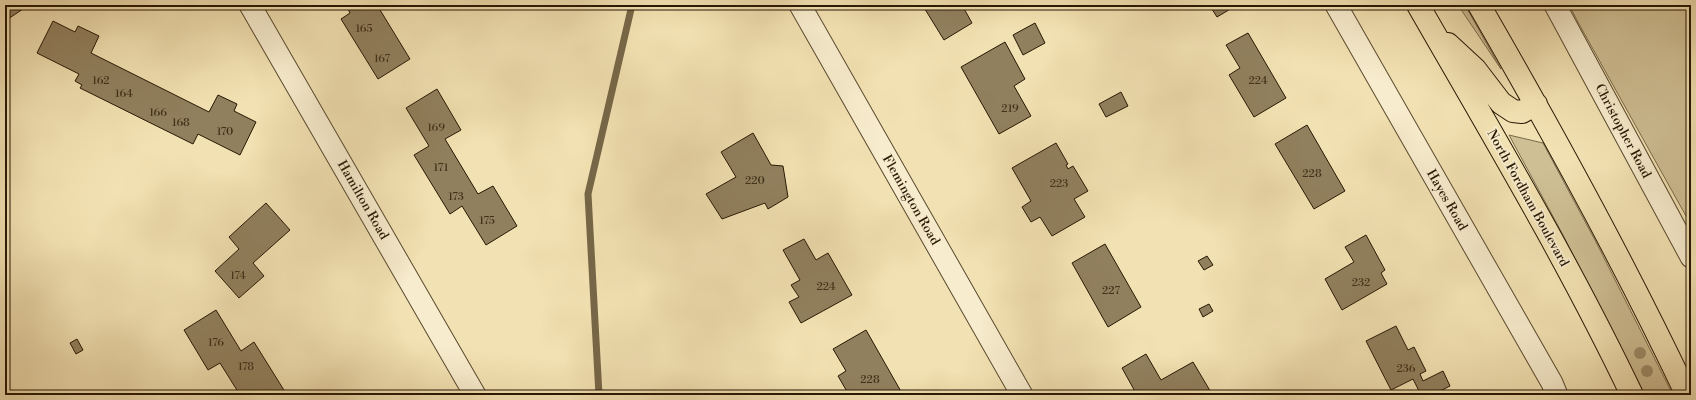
<svg xmlns="http://www.w3.org/2000/svg" width="1696" height="400" font-family="'Libre Bodoni',serif">
	<style>
		.green { fill: #cfbf94; stroke: #7b6b4c }
		.lines { fill: none; stroke-linecap: round; stroke-linejoin: round }
		.stream { stroke: #776748; stroke-width: 7 }
		.building { fill: #91805e; stroke: #271703 }
		.minor-casing { stroke: #5a4a2f; stroke-width: 23 }
		.trunk-casing { stroke: #271703; stroke-width: 24 }
		.minor { stroke: #f7eccd; stroke-width: 21 }
		.trunk { stroke: #f2e1b2; stroke-width: 22 }
		.tree { fill: #9e8d69 }
		.labels { text-anchor: middle; dominant-baseline: central; stroke-width: 3.5; stroke-linejoin: round; paint-order: stroke }
		.number-label { font-size: 11px; fill: #42311a }
		.street-label { font-size: 13px; fill: #271703; stroke: #f7eccd }
	</style>
	<rect width="100%" height="100%" fill="#f2e1b2"/>
	<filter id="stains"><feTurbulence type="fractalNoise" baseFrequency=".005" numOctaves="4"/><feColorMatrix values="0 0 0 0 .2 0 0 0 0 .09 0 0 0 0 .02 0 0 0 .5 -.17"/></filter>
	<radialGradient id="worn" r=".72"><stop offset=".6" stop-color="#630" stop-opacity="0"/><stop offset="1" stop-color="#630" stop-opacity=".3"/></radialGradient>
	<!-- green -->
	<path class="green" d="M1458,5H1465L1501,69Z
		M1569,5H1691V225L1579,24Z
		M1509,135L1543,143L1596,242L1673,395H1645L1563,235Z"/>
	<g class="lines">
		<!-- stream -->
		<path class="stream" d="M599,395L588,194L632,5"/>
	</g>
	<!-- building -->
	<path class="building" d="M5,5H29L5,21Z
		M346,5H377L410,59L378,79L341,19L350,13Z
		M925,5H962L972,23L944,40L923,6Z
		M1197,5H1237L1217,17L1210,6L1205,9L1203,5L1198,7Z
		M53,21L75,32L78,26L99,36L91,53L209,112L218,95L237,104L234,111L256,122L240,155L198,134L193,144L80,88L82,85L75,81L79,74L37,53Z
		M1035,23L1045,43L1023,55L1013,35Z
		M1248,33L1286,98L1254,117L1229,75L1240,68L1226,45Z
		M1005,42L1025,79L1014,86L1031,116L999,134L961,67Z
		M437,89L461,130L445,139L478,194L493,186L517,226L486,245L462,206L450,214L414,155L429,146L406,108Z
		M1121,92L1128,106L1106,117L1099,104Z
		M1307,125L1345,191L1314,209L1275,144Z
		M753,133L771,165L783,166L788,197L768,209L765,203L722,219L706,194L736,177L721,152Z
		M1056,143L1068,164L1066,165L1068,169L1073,166L1088,191L1074,199L1085,217L1052,236L1040,217L1031,222L1022,207L1031,201L1012,168Z
		M266,203L290,230L253,263L264,276L239,298L215,271L239,249L229,237Z
		M1366,235L1385,270L1381,273L1387,284L1342,310L1325,279L1354,262L1345,247Z
		M804,239L816,260L828,253L852,295L801,323L789,302L799,297L791,285L800,280L783,250Z
		M1105,244L1141,307L1108,327L1072,263Z
		M1207,256L1213,265L1204,270L1198,261Z
		M1209,304L1213,311L1203,317L1199,309Z
		M216,310L241,351L254,342L287,395H240L220,363L208,370L184,330Z
		M1396,326L1408,350L1414,347L1426,371L1420,374L1423,381L1443,371L1450,386L1432,395H1421L1413,379L1391,390L1366,341Z
		M866,330L903,395H849L838,376L846,371L833,349Z
		M77,339L83,350L76,354L70,343Z
		M1146,354L1161,380L1193,362L1212,394L1137,395L1122,368Z
		M5,383L12,395H5Z"/>
	<g class="lines">
		<defs>
			<path id="minor" d="M250,5L475,395
				M800,5L1022,395
				M1336,5L1552,383L1557,395
				M1555,5L1691,257"/>
			<path id="trunk" d="M1418,5C1492,134 1568,261 1632,395
				M1479,5C1553,133 1624,262 1687,395
				M1448,44L1475,69L1501,103L1513,111L1522,112L1536,104"/>
		</defs>
		<!-- minor casing -->
		<use href="#minor" class="minor-casing"/>
		<!-- trunk casing -->
		<use href="#trunk" class="trunk-casing"/>
		<!-- minor -->
		<use href="#minor" class="minor"/>
		<!-- trunk -->
		<use href="#trunk" class="trunk"/>
	</g>
	<!-- trees -->
	<g class="tree">
		<circle cx="1640" cy="353" r="6"/>
		<circle cx="1647" cy="371" r="6"/>
	</g>
	<g class="labels">
		<!-- number labels -->
		<g class="number-label">
			<text x="364" y="29">165</text>
			<text x="382" y="59">167</text>
			<text x="101" y="81">162</text>
			<text x="1258" y="81">224</text>
			<text x="124" y="94">164</text>
			<text x="1010" y="109">219</text>
			<text x="158" y="113">166</text>
			<text x="181" y="123">168</text>
			<text x="436" y="128">169</text>
			<text x="225" y="132">170</text>
			<text x="441" y="168">171</text>
			<text x="1312" y="174">228</text>
			<text x="755" y="181">220</text>
			<text x="1059" y="184">223</text>
			<text x="456" y="197">173</text>
			<text x="487" y="221">175</text>
			<text x="238" y="276">174</text>
			<text x="1361" y="283">232</text>
			<text x="826" y="287">224</text>
			<text x="1111" y="291">227</text>
			<text x="216" y="343">176</text>
			<text x="246" y="367">178</text>
			<text x="1406" y="369">236</text>
			<text x="870" y="380">228</text>
		</g>
		<!-- street labels -->
		<g class="street-label">
			<text transform="translate(1623 131) rotate(62)">Christopher Road</text>
			<text transform="translate(1528 198) rotate(61)">North Fordham Boulevard</text>
			<text transform="translate(363 200) rotate(60)">Hamilton Road</text>
			<text transform="translate(911 200) rotate(60)">Flemington Road</text>
			<text transform="translate(1447 200) rotate(60)">Hayes Road</text>
		</g>
	</g>
	<!-- margin -->
	<rect width="1696" height="400" fill="none" stroke="#f2e1b2" stroke-width="20"/>
	<rect x="6" y="6" width="1684" height="388" fill="none" stroke="#271703" stroke-width="2"/>
	<rect x="10" y="10" width="1676" height="380" fill="none" stroke="#271703"/>
	<rect width="100%" height="100%" filter="url(#stains)"/>
	<rect width="100%" height="100%" fill="url(#worn)"/>
</svg>
